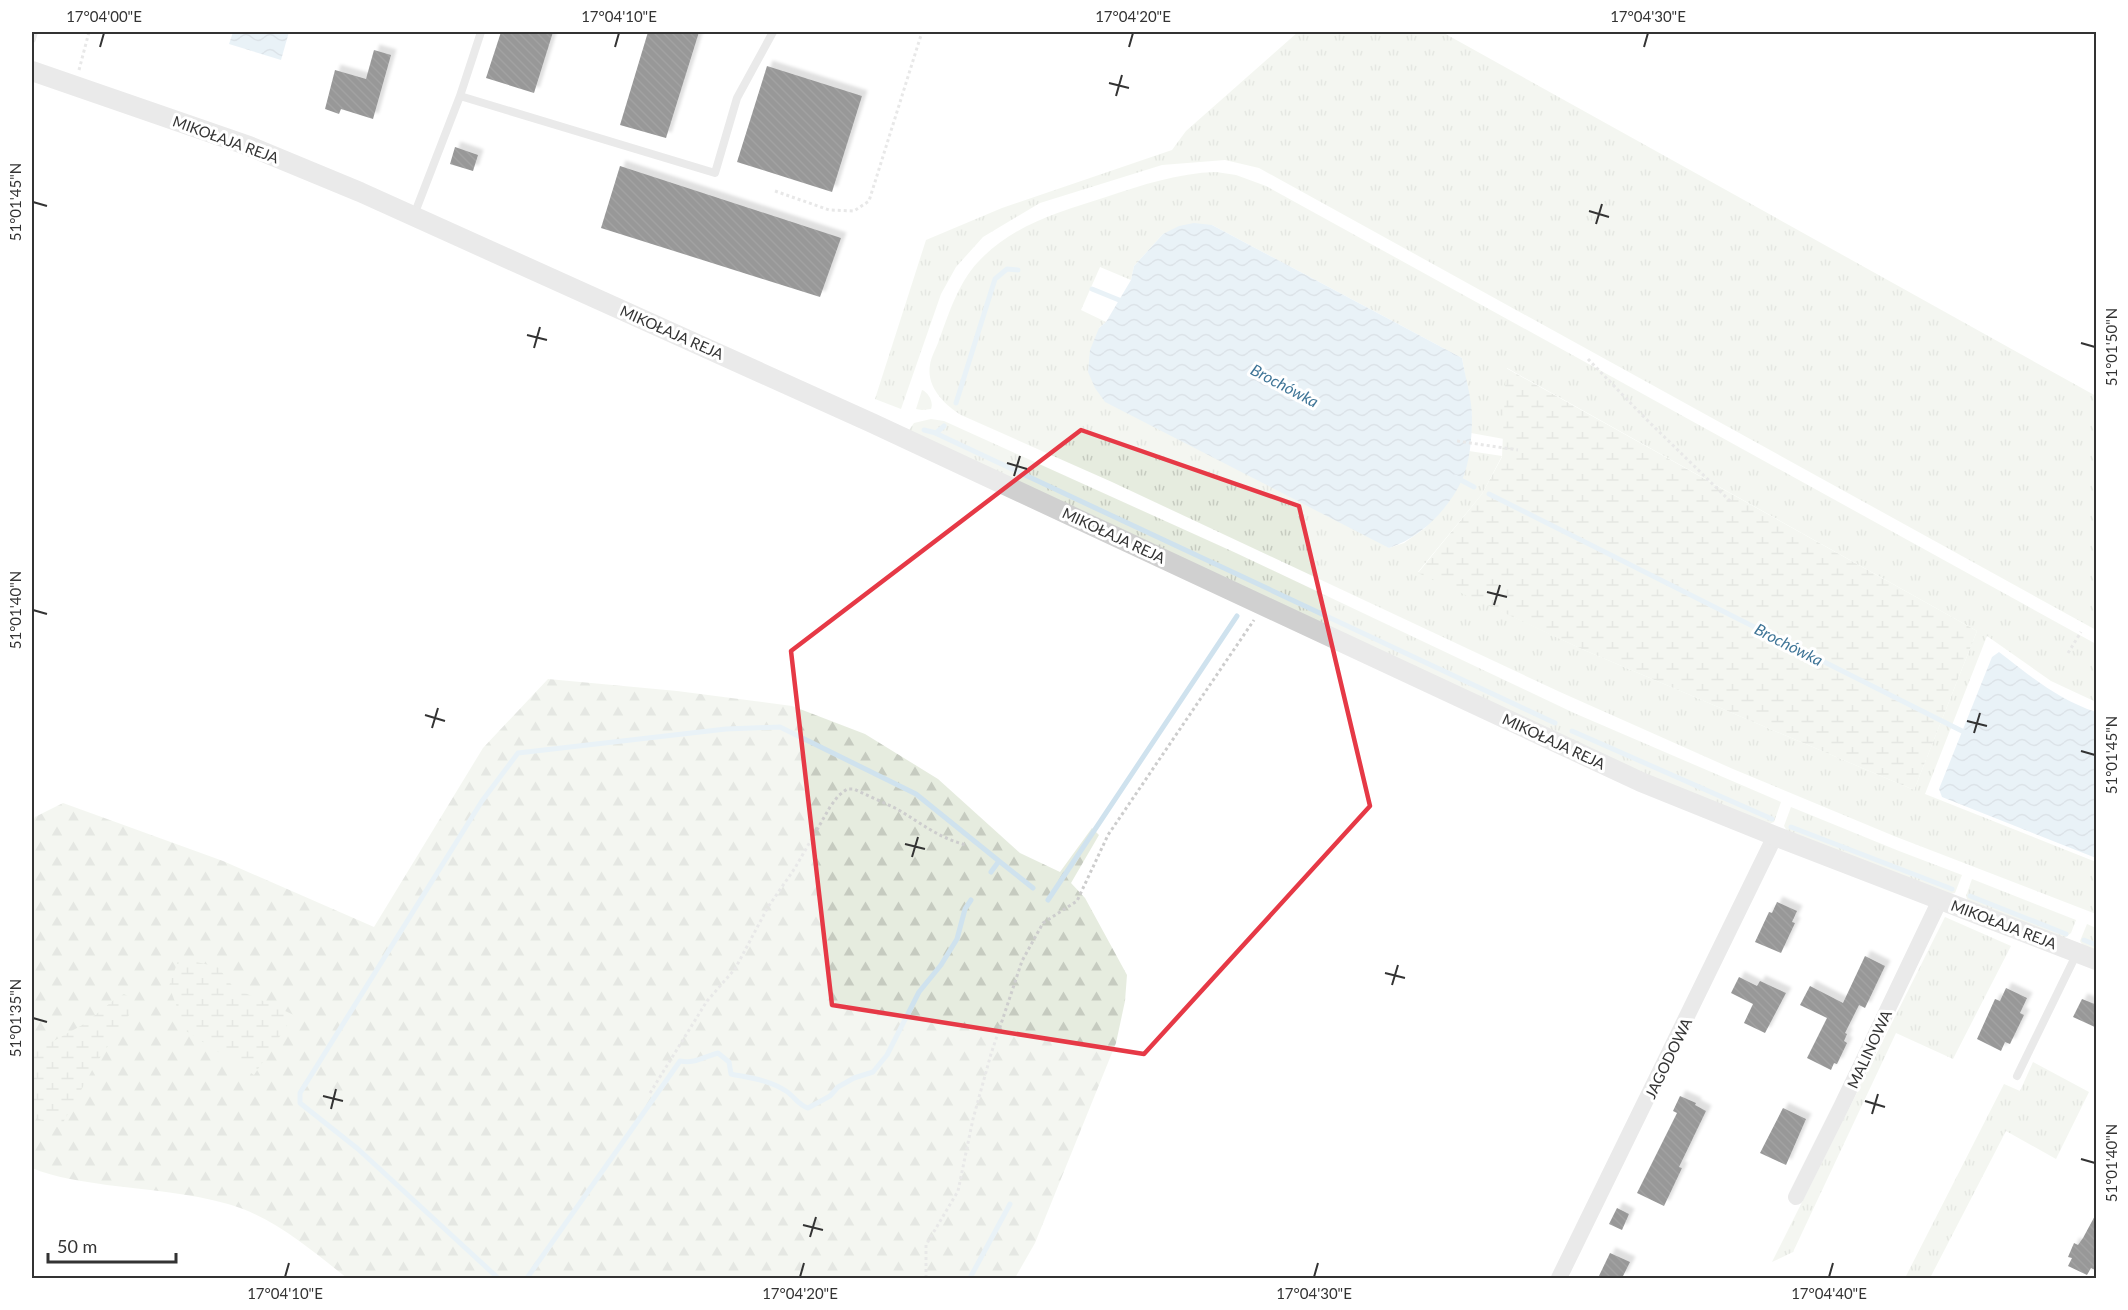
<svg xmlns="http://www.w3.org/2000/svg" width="2128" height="1310" font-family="Lato,sans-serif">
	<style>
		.grass { fill: url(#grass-tufts); fill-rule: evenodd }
		.forest { fill: url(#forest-firs) }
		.wetland { fill: url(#wetland-marsh) }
		.water { fill: url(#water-waves) }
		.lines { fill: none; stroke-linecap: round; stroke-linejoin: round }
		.stream { stroke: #cfe2ee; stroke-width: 5 }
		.building { fill: url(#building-back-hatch); filter: url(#shadow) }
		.path { stroke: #cdcdcd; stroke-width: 3; stroke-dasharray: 3 3; stroke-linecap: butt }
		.service { stroke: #d0d0d0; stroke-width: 8 }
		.minor { stroke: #d0d0d0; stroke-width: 16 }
		.tertiary { stroke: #d0d0d0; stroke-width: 20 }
		.marked { fill: none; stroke: #e63946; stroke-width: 4.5; stroke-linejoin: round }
		.ticks { fill: none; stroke: #333; stroke-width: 2 }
		.labels { text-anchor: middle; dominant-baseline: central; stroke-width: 6; stroke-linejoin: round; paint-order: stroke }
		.street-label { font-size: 15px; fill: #333; stroke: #fff }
		.water-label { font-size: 16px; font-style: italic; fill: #3f7597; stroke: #fff }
		.neatline { fill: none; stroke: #333; stroke-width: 2 }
		.ticks-label { font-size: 15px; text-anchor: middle; fill: #333 }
	</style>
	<defs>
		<pattern id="grass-tufts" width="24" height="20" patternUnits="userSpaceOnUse" patternTransform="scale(1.5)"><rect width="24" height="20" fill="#e6ecdf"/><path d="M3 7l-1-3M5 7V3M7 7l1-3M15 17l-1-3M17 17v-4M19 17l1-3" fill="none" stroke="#c6cbc0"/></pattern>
		<pattern id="forest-firs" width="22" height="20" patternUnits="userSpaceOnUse" patternTransform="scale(1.5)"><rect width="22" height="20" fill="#e6ecdf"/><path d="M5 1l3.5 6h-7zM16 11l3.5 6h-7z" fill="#c6cbc0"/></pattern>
		<pattern id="wetland-marsh" width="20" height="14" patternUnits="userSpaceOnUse" patternTransform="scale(1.5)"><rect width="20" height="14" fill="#e6ecdf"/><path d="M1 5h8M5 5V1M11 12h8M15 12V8" fill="none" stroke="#c6cbc0"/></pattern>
		<pattern id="water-waves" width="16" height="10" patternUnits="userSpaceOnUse" patternTransform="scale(1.5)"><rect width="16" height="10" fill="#cfe2ee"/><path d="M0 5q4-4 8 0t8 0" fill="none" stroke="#b2c2cd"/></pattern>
		<pattern id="building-back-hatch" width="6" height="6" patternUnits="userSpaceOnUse" patternTransform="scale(1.5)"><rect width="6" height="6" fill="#1a1a1a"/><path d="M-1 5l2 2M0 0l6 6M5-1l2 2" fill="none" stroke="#333"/></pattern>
		<filter id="shadow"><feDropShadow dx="5.5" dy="-5.5" stdDeviation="1.5" flood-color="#0004"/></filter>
	</defs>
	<rect width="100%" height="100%" fill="#fff"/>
	<!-- grass -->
	<path class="grass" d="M1298,32H1442L2096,396V630L1259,168L1225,160L1162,165L1040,203L983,237L956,267L941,294L901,409L875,399L926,240L1002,208L1172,150L1186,131Z
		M1216,172L1236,175L1266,186L2096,644V702L2051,681L1987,636L1925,794L2096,862V914L1894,836L1733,769L1560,692L1112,482L961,415C945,405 926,387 930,365C931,358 935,350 938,343C948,316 958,283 978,262C1012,225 1059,212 1106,197C1142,185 1178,173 1216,172ZM1212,225L1462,358L1472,415L1471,433L1504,439L1507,368L1977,631L1914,790L1584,650L1418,572L1482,494L1502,456L1469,451L1462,480L1425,528L1404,543L1389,548L1099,328L1106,322L1081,310L1100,267L1131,280L1134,266L1163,234Z
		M922,390C928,392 934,402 931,409L922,410L916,409Z
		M931,419L944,421L1236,553L1574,713L1781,802L1774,822L1769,824L1653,779L909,430L914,423Z
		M1791,807L1899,851L1962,875L1955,893L1950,894L1787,831L1784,826Z
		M1972,879L2076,920L2071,933L2063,939L1968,902L1966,896Z
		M1945,917L2011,946L1953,1059L1896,1033L1793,1252L1772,1262Z
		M2087,924L2096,928V952L2083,946L2080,941Z
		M2033,1062L2089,1092L2056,1159L2006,1131L1930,1278H1905L2004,1084L2020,1091Z"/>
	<!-- forest -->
	<path class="forest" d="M548,679L677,691L792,706L865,734L938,779L1020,853L1060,872L1092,828L1099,835L1071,883L1085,898L1127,975L1125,1001L1116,1043L1035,1243L1015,1278H347C311,1250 274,1217 228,1204C189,1193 147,1190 107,1185C81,1181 56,1178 32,1168V824L35,817L63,803L223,861L374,927L483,748Z"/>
	<!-- wetland -->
	<path class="wetland" d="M1506,368L1977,631L1914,790L1584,650L1418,573L1482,494L1502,457Z
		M179,958L218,967L234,988L294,1015L254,1075L186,1031L169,986Z
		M124,994L131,998V1012L95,1065L60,1128L32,1116V1053L84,1024L115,999Z"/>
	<!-- water -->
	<path class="water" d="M233,32H289L281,60L229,44Z
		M1194,223L1212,225L1227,233L1462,358C1465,377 1472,398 1472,417C1472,437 1470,462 1462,480C1448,510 1420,538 1389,548L1105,402L1095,388L1088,372L1090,350L1099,328L1106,322L1131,280L1134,266L1163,234L1179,226Z
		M1999,652C2030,676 2059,700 2096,712V858L1942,797L1939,789L1992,657Z"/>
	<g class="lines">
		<!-- stream -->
		<path class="stream" d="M1092,289L1124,302
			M956,403L995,279L1007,269L1018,270
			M924,430L936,433L944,426
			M933,432L1555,723
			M1455,477L1474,487
			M1489,494L1968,734
			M1572,731L1772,819
			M1791,827L1952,889
			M991,872L999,861L1033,888
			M1970,896L2066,934
			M1048,900L1237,616
			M2084,940L2096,945
			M498,1278L358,1149L300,1103V1093L482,801L518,753L726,729L780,727L916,794L999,861
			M527,1278L680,1061C695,1064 703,1057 718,1053L729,1062L731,1074C750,1078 770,1080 786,1091C794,1096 798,1105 808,1108L830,1096L838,1087L854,1078L873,1072L887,1055L919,992L941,965L957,939L965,909L971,900
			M970,1278L1010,1204"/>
	</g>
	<!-- building -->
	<path class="building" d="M501,32H553L534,93L486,78Z
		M648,32H699L666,138L620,125Z
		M374,50L391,55L373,119L341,109L339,114L325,109L335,70L366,79Z
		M767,66L862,96L832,192L737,162Z
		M455,147L478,155L473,171L450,164Z
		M620,166L841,238L820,297L601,228Z
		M1777,902L1797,911L1792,922L1795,923L1781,953L1755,942L1769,912L1772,913Z
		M1865,956L1885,966L1865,1008L1859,1005L1845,1033L1847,1034L1844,1041L1847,1043L1837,1064L1834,1063L1831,1070L1807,1058L1827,1018L1800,1005L1810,986L1843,1003Z
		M1739,977L1757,986L1760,981L1786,993L1765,1033L1744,1023L1753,1004L1731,993Z
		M2006,988L2027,998L2020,1013L2024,1015L2010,1044L2005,1042L2001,1051L1977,1039L1995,999L2000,1001Z
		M2082,999L2097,1005V1028L2073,1017Z
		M1680,1096L1696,1103L1695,1105L1706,1111L1679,1167L1682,1168L1664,1206L1637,1193L1677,1113L1673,1111Z
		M1783,1108L1806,1119L1786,1165L1760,1153Z
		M1617,1208L1629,1214L1622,1230L1609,1224Z
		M2097,1212V1271L2091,1268L2087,1275L2068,1266L2072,1258L2068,1257L2074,1243L2078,1245L2083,1238Z
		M1610,1253L1630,1262L1622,1278H1598Z"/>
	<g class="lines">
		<!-- path -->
		<path class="path" d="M79,70L89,32
			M775,191L829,210L854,211L869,201L922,32
			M1588,359L1645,418L1731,502
			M1457,441L1518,450
			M2068,653L2081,632
			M650,1093L707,1001L735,969L768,907L795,868L830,807L838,796L847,789H854C868,796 883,802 897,809C921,823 940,839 967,845
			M926,1278V1245L958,1191L973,1119L991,1054L1022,961L1043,923L1077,901L1108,835L1254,620"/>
		<!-- service -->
		<path class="service" d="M481,32L460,96L715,173L737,98L773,32
			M32,39L34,32
			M414,215L460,96
			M2017,1076L2077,953"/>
		<!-- minor -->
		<path class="minor" d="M1796,1197L1841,1107L1940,900
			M1559,1278L1775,836"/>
		<!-- tertiary -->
		<path class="tertiary" d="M32,71L249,146L360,192L872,423L1641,782L1775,836L2096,960"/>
	</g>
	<!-- marked area -->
	<path d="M0 0H2128V1310H0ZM1081,430L1299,506L1370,806L1144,1054L832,1005L791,651Z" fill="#fff" fill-opacity=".55" fill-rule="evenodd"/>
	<path class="marked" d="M1081,430L1299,506L1370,806L1144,1054L832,1005L791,651Z"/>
	<!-- ticks -->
	<path class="ticks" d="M100,47L104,33M615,47L619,33M1129,47L1133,33M1644,47L1648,33M1109,83L1129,88M1116,96L1122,75M33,202L47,206M1589,211L1609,217M1596,224L1602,204M527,335L547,340M2081,343L2095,347M534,348L540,327M1007,463L1027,469M1014,476L1020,456M1487,592L1507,597M1494,605L1500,585M33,610L47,614M425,715L445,721M1967,721L1987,726M432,728L438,708M1974,733L1980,713M2081,751L2095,755M905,844L925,849M912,857L918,837M1385,973L1405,978M1392,985L1398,965M33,1018L47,1022M323,1096L343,1101M1865,1101L1885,1107M331,1109L336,1089M1872,1114L1878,1094M2081,1159L2095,1163M803,1225L823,1230M810,1237L816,1217M285,1277L289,1263M800,1277L804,1263M1314,1277L1318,1263M1829,1277L1833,1263"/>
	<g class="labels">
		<!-- street labels -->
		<g class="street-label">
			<text transform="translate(226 139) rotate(20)">MIKOŁAJA REJA</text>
			<text transform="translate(672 332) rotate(24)">MIKOŁAJA REJA</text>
			<text transform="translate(1114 535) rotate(25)">MIKOŁAJA REJA</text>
			<text transform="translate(1554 741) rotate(25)">MIKOŁAJA REJA</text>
			<text transform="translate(2004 924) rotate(21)">MIKOŁAJA REJA</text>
			<text transform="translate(1869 1049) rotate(-65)">MALINOWA</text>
			<text transform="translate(1668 1058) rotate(-64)">JAGODOWA</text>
		</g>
		<!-- water labels -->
		<g class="water-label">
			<text transform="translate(1285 385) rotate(28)">Brochówka</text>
			<text transform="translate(1789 644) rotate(27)">Brochówka</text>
		</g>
	</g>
	<!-- border -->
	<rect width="2128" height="1310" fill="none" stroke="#ffffff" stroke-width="66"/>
	<!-- scale -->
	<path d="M48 1253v9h128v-9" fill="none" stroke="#333333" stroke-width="3"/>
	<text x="57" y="1253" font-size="18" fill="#333333" stroke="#ffffff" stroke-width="4.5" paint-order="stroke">50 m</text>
	<rect x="33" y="33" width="2062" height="1244" class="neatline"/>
	<g class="ticks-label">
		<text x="104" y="22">17°04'00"E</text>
		<text x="619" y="22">17°04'10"E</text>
		<text x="1133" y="22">17°04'20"E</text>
		<text x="1648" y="22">17°04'30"E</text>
		<text transform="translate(16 202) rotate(-90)" y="5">51°01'45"N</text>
		<text transform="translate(2112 347) rotate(-90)" y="5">51°01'50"N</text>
		<text transform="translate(16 610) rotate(-90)" y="5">51°01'40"N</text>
		<text transform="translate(2112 755) rotate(-90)" y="5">51°01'45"N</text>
		<text transform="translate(16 1018) rotate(-90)" y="5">51°01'35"N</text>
		<text transform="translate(2112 1163) rotate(-90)" y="5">51°01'40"N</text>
		<text x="285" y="1299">17°04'10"E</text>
		<text x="800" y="1299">17°04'20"E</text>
		<text x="1314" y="1299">17°04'30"E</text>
		<text x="1829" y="1299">17°04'40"E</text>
	</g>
</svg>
